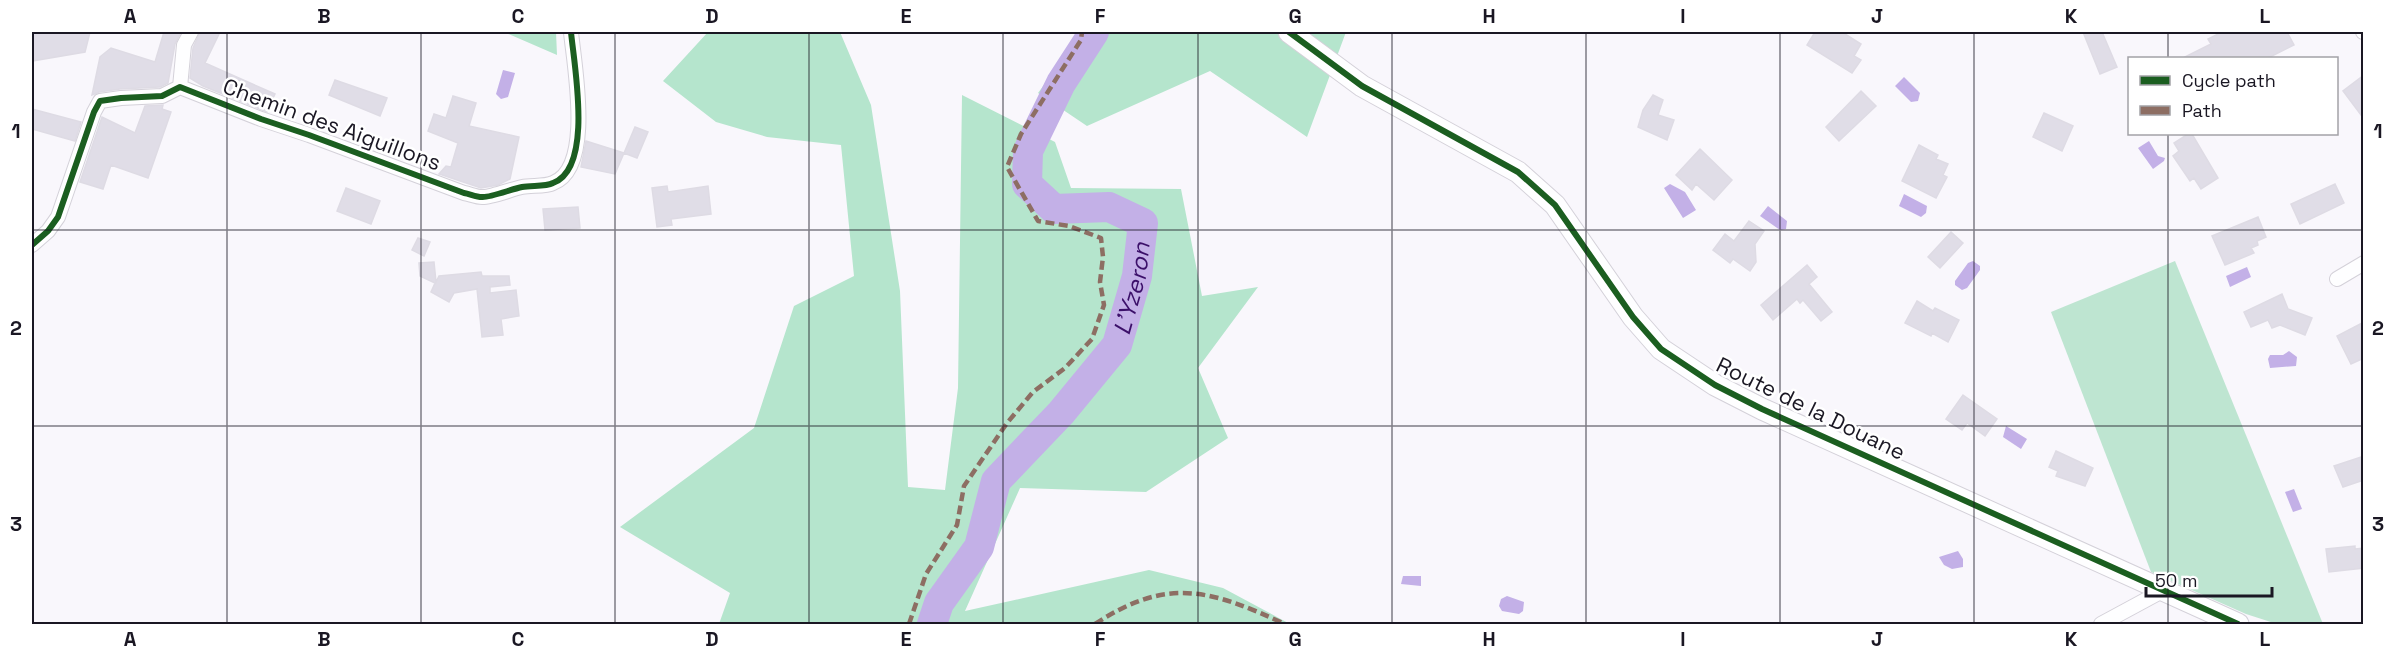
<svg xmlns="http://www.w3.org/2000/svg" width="2395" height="656" font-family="'Space Grotesk',sans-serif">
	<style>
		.green { fill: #bee5d1 }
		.forest { fill: #b5e5cd }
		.water { fill: #c3b0e7 }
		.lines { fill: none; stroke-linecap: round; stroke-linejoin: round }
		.river { stroke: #c3b0e7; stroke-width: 30 }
		.building { fill: #e0dde7; stroke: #dedbe4; stroke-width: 1.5 }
		.street-casing { stroke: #d4d1d9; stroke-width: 16 }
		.primary-casing { stroke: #d4d1d9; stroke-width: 23 }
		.street { stroke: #fefeff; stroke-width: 14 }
		.primary { stroke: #fefeff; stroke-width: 21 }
		.quiet { stroke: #8d6e63; stroke-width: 4.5; stroke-dasharray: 9 4.5; stroke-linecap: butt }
		.cycleway-casing { stroke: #fff; stroke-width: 10 }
		.cycleway { stroke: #1b5e20; stroke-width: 6 }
		.grid { fill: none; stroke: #1a1723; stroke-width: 1.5; stroke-opacity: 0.55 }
		.labels { text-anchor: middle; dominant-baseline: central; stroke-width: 5; stroke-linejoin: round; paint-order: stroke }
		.street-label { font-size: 22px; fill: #1a1723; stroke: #fff }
		.water-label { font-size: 24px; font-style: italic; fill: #3b0f69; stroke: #fff }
		.neatline { fill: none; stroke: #1a1723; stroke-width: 2 }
		.grid-label { font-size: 20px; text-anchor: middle; font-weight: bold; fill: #1a1723 }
	</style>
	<rect width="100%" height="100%" fill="#f9f7fc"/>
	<!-- green -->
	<path class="green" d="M2175,261L2323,624H2277L2246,614L2151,572L2051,312Z"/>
	<!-- forest -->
	<path class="forest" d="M506,32H556L557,55L506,33Z
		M708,32H840L871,105L900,291L908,487L945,490L958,388L962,95L1055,142L1071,188L1181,189L1202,296L1258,287L1198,368L1228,438L1146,492L1020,488L965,611L1149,570L1223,588L1290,624H719L730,593L620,527L754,428L794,306L854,276L841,145L767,137L716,122L663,81Z
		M1083,32H1346L1307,137L1210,71L1087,126L1038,93Z"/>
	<!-- water -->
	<path class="water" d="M503,70L515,73L508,97L501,99L496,94Z
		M1904,77L1920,93L1918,101L1911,102L1895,86Z
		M2149,141L2158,156L2165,158L2164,161L2153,169L2138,148Z
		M1670,184L1685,192L1696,210L1683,218L1664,188Z
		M1904,194L1927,206L1926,213L1921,217L1899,206Z
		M1768,206L1787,221L1786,229L1780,230L1760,216Z
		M1973,261L1980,266V270L1967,288L1962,290L1955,285V281L1968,263Z
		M2247,267L2251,277L2230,287L2226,276Z
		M2289,351L2297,357L2296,366L2270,368L2268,359L2270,355H2283Z
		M2006,426L2027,439L2021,449L2003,437Z
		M2294,489L2302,509L2293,512L2285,492Z
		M1958,551L1963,559V567L1952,569L1944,565L1939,557Z
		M1403,576H1421V586L1401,584Z
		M1507,596L1524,602L1523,611L1519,614L1502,611L1499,606L1501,599Z"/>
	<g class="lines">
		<!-- river -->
		<path class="river" id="s1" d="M932,624L939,603L979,547L996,481L1061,413L1117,345L1137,276L1143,223L1109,207L1054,209L1027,184L1028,151L1061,83L1094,32"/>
	</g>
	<!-- building -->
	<path class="building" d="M32,32H90L85,52L32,61Z
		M164,32H181L175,44L168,83L160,87L120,89L99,92L92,95L100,57L111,48L155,62Z
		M200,32H220L205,63L275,94L267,112L203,86L190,78L193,48Z
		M1815,32H1842L1861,44L1854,56L1861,60L1852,73L1807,45Z
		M2083,32H2102L2117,67L2100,74Z
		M2222,32H2287L2294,45L2268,58H2183L2211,44L2208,39Z
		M2364,75V119L2343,91Z
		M335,80L387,98L380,116L329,95Z
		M1861,91L1876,106L1839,141L1826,127Z
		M1653,95L1663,100L1658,115L1674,120L1667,140L1638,127L1643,110Z
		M453,96L476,103L469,126L519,137L510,179L498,185L481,188L439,174L446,166L451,167L458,143L428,131L434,114L446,118Z
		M163,105L162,109L171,112L148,178L111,165L103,189L80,182L102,117L135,133L145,106Z
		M32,109L81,122L75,141L32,129Z
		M2044,113L2073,126L2062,151L2033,137Z
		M635,127L648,132L637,158L624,153Z
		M2188,134H2192L2218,178L2201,189L2194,178L2190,181L2173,156L2179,151L2174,143Z
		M586,141L624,153L615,174L581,167Z
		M1919,145L1938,155L1936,159L1948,164L1943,175L1947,177L1936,198L1902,181Z
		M1700,149L1732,180L1714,200L1696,184L1692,190L1676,175Z
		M2335,184L2344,203L2300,224L2291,204Z
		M667,186L668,192L708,186L711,214L671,219L672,225L657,227L652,188Z
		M346,188L380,201L371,224L337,211Z
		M578,207L580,228L545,230L543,209Z
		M2258,217L2266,237L2257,241L2258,245L2251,248L2254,253L2225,265L2212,236Z
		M1749,221L1764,231L1755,244L1756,262L1750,271L1733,259L1730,263L1713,250L1725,234L1734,241Z
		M1951,232L1963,243L1940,268L1928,257Z
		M418,238L430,242L424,256L412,250Z
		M434,262L436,282L439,276L481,272L482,276H509L510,285L490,287V293L516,290L519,316L501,319L503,335L482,337L477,289L454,293L449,302L431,292L435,283L420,276L419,263Z
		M1807,265L1817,277L1809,284L1832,312L1821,321L1803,300L1800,303L1797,299L1773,320L1761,305Z
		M2282,294L2288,309L2312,318L2305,335L2280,325L2272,328L2268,320L2251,327L2244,312Z
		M1917,301L1933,311L1935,308L1959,320L1948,342L1932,333L1931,336L1905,323Z
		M2364,322V358L2351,364L2337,336Z
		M1963,395L1997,419L1985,436L1967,423L1962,430L1946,419Z
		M2056,451L2093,468L2085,486L2056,476L2058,471L2049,467Z
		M2364,456V480L2343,487L2334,466Z
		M2355,546V549L2364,548V568L2329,572L2326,549Z"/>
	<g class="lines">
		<defs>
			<path id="street" d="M2363,32H2364
				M180,87L184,45L191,32
				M32,245L48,231L58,217L94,112L100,101L121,98L162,96L180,87L261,119L309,135L464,193C470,194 476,197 482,197C489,198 512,189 522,187C531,185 545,187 553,183C594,168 574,65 571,32
				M2337,279L2364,263
				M2101,624L2164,590"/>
			<path id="primary" d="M1289,32L1362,86L1518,172L1555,205L1633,317L1661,349L1715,385L1762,409L2238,624"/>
		</defs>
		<!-- street casing -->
		<use href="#street" class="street-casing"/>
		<!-- primary casing -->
		<use href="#primary" class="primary-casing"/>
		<!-- street -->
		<use href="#street" class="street"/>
		<!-- primary -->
		<use href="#primary" class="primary"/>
		<!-- quiet -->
		<path class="quiet" d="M909,624L926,574L957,525L964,486L1007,423L1033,392L1065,368L1092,339L1104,305L1100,282L1103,257L1101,238L1069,226L1038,221L1007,167L1021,134L1081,40L1082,32
			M1095,624C1168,576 1211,590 1285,624"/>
		<defs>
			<path id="cycleway" d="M1289,32L1362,86L1518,172L1555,205L1633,317L1661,349L1715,385L1762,409L2238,624
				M32,245L48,231L58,217L94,112L100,101L121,98L162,96L180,87L261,119L309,135L464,193C470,194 476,197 482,197C489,198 512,189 522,187C531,185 545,187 553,183C594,168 574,65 571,32"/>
		</defs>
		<!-- cycleway casing -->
		<use href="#cycleway" class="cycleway-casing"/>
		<!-- cycleway -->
		<use href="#cycleway" class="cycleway"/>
	</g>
	<!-- grid -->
	<path class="grid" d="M227,32V624M421,32V624M615,32V624M809,32V624M1003,32V624M1198,32V624M1392,32V624M1586,32V624M1780,32V624M1974,32V624M2168,32V58M2168,134V624M32,230H2364M32,426H2364"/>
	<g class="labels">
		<!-- street labels -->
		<g class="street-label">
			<text transform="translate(332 124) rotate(20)">Chemin des Aiguillons</text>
			<text transform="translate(1811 408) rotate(26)">Route de la Douane</text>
		</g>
		<!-- water labels -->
		<g class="water-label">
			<text stroke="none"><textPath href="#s1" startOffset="400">L'Yzeron</textPath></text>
		</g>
	</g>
	<!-- border -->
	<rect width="2395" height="656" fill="none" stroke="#ffffff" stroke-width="66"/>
	<!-- legend -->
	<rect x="2128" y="57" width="210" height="78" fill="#ffffff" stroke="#a3a2a7" stroke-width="1.5"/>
	<rect x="2140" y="76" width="30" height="9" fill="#1b5e20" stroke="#a3a2a7" stroke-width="1.5"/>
	<text x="2182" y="87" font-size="18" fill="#1a1723">Cycle path</text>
	<rect x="2140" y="106" width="30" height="9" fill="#8d6e63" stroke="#a3a2a7" stroke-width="1.5"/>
	<text x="2182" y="117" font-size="18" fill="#1a1723">Path</text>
	<!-- scale -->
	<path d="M2146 587v9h126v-9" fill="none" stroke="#1a1723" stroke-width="3"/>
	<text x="2155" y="587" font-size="18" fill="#1a1723" stroke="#ffffff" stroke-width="4.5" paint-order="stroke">50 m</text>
	<rect x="33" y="33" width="2329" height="590" class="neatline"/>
	<g class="grid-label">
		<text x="130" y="23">A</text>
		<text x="324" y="23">B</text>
		<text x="518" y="23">C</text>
		<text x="712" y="23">D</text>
		<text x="906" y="23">E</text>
		<text x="1100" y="23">F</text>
		<text x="1295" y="23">G</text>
		<text x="1489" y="23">H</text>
		<text x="1683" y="23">I</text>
		<text x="1877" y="23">J</text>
		<text x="2071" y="23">K</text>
		<text x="2265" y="23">L</text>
		<text x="16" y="138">1</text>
		<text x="2378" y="138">1</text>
		<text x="16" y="335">2</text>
		<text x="2378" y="335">2</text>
		<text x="16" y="531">3</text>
		<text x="2378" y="531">3</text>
		<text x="130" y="646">A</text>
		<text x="324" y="646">B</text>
		<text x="518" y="646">C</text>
		<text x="712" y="646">D</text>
		<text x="906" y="646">E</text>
		<text x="1100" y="646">F</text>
		<text x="1295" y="646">G</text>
		<text x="1489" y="646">H</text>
		<text x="1683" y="646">I</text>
		<text x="1877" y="646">J</text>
		<text x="2071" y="646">K</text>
		<text x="2265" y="646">L</text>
	</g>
</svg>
